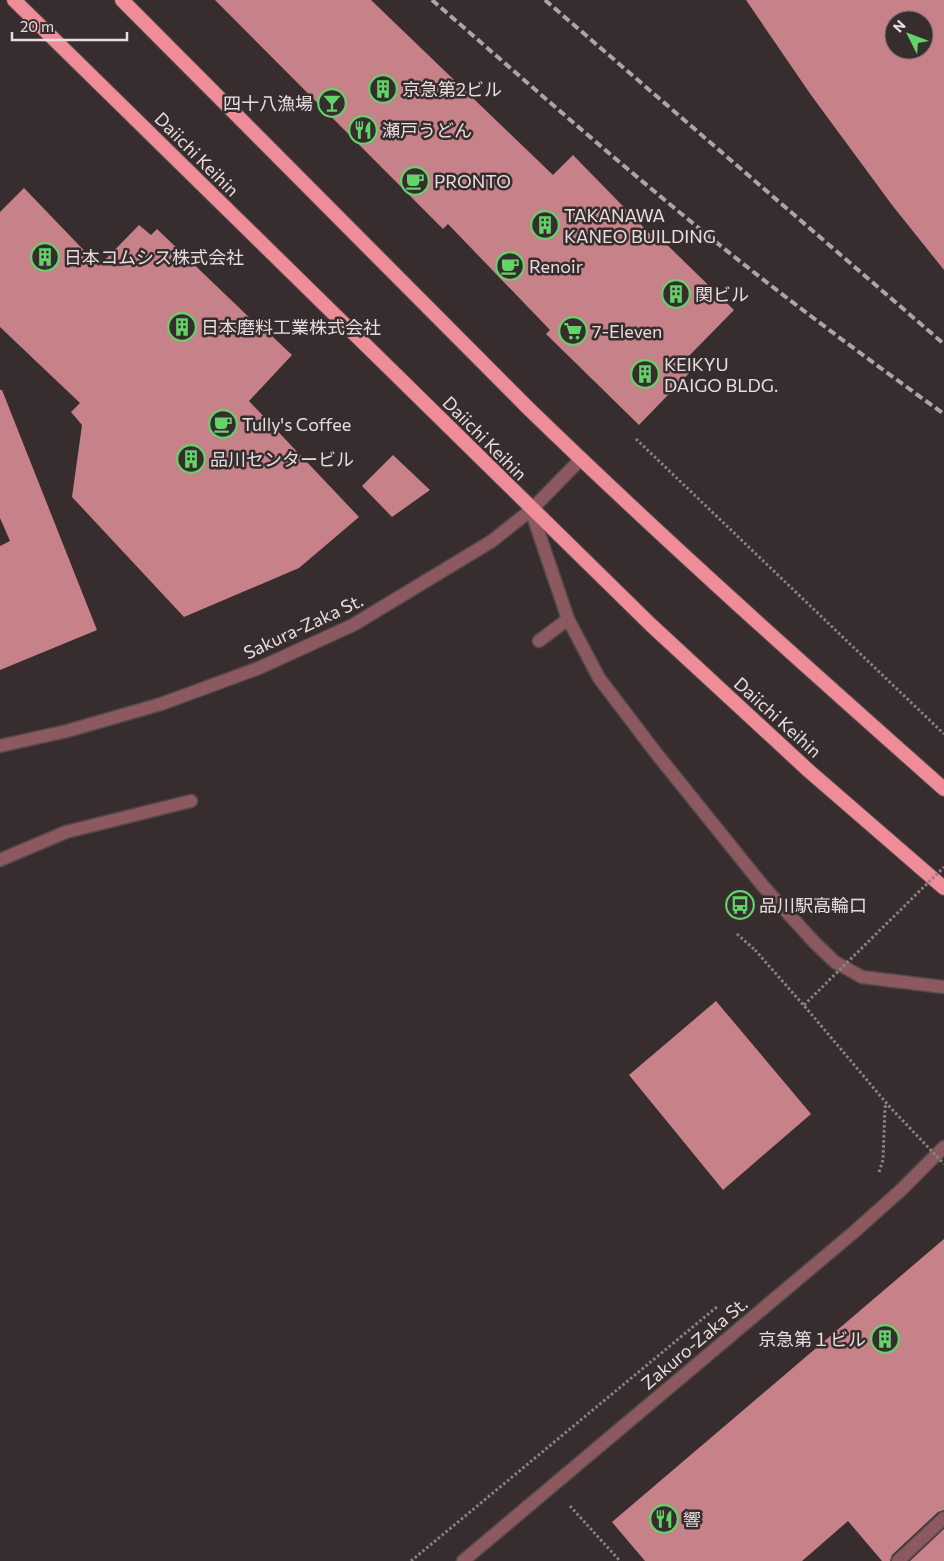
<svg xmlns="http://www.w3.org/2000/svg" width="944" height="1561" font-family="Commissioner,'Noto Sans JP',sans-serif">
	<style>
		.building { fill: #c78189; fill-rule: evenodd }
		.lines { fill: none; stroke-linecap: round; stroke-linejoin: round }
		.service-casing { stroke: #54494a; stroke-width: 15 }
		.pedestrian-casing { stroke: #54494a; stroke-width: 15 }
		.tertiary-casing { stroke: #54494a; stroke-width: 15 }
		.trunk-casing { stroke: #54494a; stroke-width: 16 }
		.path { stroke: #8b8283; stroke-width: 3; stroke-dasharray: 2.5 2.5; stroke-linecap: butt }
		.service { stroke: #8b595f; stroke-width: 12 }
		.pedestrian { stroke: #8b595f; stroke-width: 12 }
		.tertiary { stroke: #8b595f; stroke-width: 12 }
		.trunk { stroke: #ee8c98; stroke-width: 14 }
		.rail { stroke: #aca4a5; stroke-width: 4; stroke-dasharray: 8 4; stroke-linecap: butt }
		.path-bridge { stroke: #8b8283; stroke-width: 3; stroke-dasharray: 2.5 2.5; stroke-linecap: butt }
		.labels { text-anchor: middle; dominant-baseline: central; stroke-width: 5; stroke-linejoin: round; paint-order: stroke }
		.poi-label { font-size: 18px; fill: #e5ddde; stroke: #382d2e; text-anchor: start }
		.street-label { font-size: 18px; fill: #e5ddde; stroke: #382d2e }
	</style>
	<rect width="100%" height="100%" fill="#382d2e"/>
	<!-- building -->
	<path class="building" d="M215,0H371L553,175L573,155L656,240L659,237L734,310L687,358L696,366L639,425L546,334L550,330L448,224L443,229Z
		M746,0H944V270L892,205L811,95ZM894,20H924V50H894Z
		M24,188L99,266L139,225L151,235L157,229L254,322L256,321L292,355L249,401L359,517L299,568L184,617L72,497L82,425L71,412L80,403L0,327V212Z
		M0,390H2L97,630L0,670V546L10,541L0,518Z
		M393,455L430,490L392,517L362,486Z
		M716,1001L811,1114L723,1190L629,1075Z
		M944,1239V1510L938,1512L892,1555L890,1561H882L848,1521L802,1561H645L612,1522Z
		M944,1529V1561H910Z"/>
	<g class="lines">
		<defs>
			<path id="service" d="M531,510L568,619L599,678L656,753L763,886L815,943L835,962L862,977L944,987
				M539,641L568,619
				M898,1561L944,1518"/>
			<path id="pedestrian" d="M0,860L66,832L191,801"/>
			<path id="tertiary" d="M0,746L67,731L161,704L259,668L353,625L492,541L531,510L581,459
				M463,1561L854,1232L901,1190L944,1147"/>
			<path id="trunk" d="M14,0L651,625L809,771L944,888
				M122,0L528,408C663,539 803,664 944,789"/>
		</defs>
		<!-- service casing -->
		<use href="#service" class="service-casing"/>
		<!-- pedestrian casing -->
		<use href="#pedestrian" class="pedestrian-casing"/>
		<!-- tertiary casing -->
		<use href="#tertiary" class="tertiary-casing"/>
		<!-- trunk casing -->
		<use href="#trunk" class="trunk-casing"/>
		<!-- path -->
		<path class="path" d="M636,439L944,734
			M737,934L755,950
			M879,1172L883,1160L885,1107L888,1105
			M570,1506L620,1561
			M411,1561L718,1306"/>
		<!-- service -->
		<use href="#service" class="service"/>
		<!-- pedestrian -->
		<use href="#pedestrian" class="pedestrian"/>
		<!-- tertiary -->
		<use href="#tertiary" class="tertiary"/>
		<!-- trunk -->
		<use href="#trunk" class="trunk"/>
		<!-- rail -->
		<path class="rail" d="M432,0C521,77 609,155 700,229C779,294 861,354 944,414
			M545,0L944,344"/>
		<!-- path-bridge -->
		<path class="path-bridge" d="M755,950L807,1009L888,1105L944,1164
			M804,1005L944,867"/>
	</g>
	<!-- icons -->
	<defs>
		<symbol id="building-ring" viewBox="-11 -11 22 22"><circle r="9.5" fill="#382d2e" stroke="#63d468" stroke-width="1.5"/><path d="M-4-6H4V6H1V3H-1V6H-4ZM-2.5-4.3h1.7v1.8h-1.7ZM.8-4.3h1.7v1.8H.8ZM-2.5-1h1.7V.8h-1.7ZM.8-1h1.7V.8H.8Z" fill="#63d468"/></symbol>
		<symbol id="bar-ring" viewBox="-11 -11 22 22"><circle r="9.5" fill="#382d2e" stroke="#63d468" stroke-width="1.5"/><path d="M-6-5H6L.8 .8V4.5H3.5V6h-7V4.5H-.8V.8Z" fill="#63d468"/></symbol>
		<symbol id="restaurant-ring" viewBox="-11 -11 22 22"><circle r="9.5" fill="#382d2e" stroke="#63d468" stroke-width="1.5"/><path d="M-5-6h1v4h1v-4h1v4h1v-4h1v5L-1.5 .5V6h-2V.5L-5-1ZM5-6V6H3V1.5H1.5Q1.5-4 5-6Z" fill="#63d468"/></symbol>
		<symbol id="cafe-ring" viewBox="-11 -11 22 22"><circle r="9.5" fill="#382d2e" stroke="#63d468" stroke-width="1.5"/><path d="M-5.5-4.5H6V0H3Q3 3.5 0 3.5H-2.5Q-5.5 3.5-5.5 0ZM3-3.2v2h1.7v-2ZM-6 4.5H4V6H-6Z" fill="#63d468"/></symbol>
		<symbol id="supermarket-ring" viewBox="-11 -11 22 22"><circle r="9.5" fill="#382d2e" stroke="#63d468" stroke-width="1.5"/><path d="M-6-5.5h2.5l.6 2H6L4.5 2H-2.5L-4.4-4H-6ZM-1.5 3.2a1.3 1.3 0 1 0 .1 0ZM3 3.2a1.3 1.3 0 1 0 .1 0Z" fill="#63d468"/></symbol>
		<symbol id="bus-ring" viewBox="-11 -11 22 22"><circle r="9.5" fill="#382d2e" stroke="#63d468" stroke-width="1.5"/><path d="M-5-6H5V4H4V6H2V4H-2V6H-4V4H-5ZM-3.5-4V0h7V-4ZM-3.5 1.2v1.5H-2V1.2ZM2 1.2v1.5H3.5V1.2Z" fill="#63d468"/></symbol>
	</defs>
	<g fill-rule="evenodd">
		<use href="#building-ring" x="367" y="73" width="32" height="32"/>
		<use href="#bar-ring" x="316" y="87" width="32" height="32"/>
		<use href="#restaurant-ring" x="347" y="114" width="32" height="32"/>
		<use href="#cafe-ring" x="399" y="165" width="32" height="32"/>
		<use href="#building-ring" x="529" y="209" width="32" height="32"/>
		<use href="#building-ring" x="29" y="241" width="32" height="32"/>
		<use href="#cafe-ring" x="494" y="250" width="32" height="32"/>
		<use href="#building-ring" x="660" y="278" width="32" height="32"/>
		<use href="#building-ring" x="166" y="311" width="32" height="32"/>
		<use href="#supermarket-ring" x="557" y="315" width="32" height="32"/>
		<use href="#building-ring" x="629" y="358" width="32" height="32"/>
		<use href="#cafe-ring" x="207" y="408" width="32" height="32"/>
		<use href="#building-ring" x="175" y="443" width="32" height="32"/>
		<use href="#bus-ring" x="724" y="889" width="32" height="32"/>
		<use href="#building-ring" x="869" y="1323" width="32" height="32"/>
		<use href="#restaurant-ring" x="648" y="1503" width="32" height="32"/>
	</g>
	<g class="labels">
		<!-- poi labels -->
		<g class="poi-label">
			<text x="402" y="89">京急第2ビル</text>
			<text x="313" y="103" text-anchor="end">四十八漁場</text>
			<text x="382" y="130">瀬戸うどん</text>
			<text x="434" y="181">PRONTO</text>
			<text x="564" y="215">TAKANAWA<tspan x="564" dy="21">KANEO BUILDING</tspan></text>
			<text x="64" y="257">日本コムシス株式会社</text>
			<text x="529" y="266">Renoir</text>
			<text x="695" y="294">関ビル</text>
			<text x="201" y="327">日本磨料工業株式会社</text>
			<text x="592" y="331">7-Eleven</text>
			<text x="664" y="364">KEIKYU<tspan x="664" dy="21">DAIGO BLDG.</tspan></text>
			<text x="242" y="424">Tully's Coffee</text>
			<text x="210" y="459">品川センタービル</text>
			<text x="759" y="905">品川駅高輪口</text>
			<text x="866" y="1339" text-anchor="end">京急第１ビル</text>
			<text x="683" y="1519">響</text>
		</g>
		<!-- street labels -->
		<g class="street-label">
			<text transform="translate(197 154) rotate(45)">Daiichi Keihin</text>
			<text transform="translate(485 438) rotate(45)">Daiichi Keihin</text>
			<text transform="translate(303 626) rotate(-25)">Sakura-Zaka St.</text>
			<text transform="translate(778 717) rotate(42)">Daiichi Keihin</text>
			<text transform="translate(694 1343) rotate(-40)">Zakuro-Zaka St.</text>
		</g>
	</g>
	<!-- north arrow -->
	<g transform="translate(909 35) rotate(312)"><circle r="24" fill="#382d2e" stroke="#7d7374"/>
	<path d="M0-4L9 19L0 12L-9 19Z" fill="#63d468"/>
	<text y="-8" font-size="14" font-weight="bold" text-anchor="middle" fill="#e5ddde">N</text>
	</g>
	<!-- scale -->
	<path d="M12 32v8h115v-8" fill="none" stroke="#e5ddde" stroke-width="2.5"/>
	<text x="20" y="32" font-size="15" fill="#e5ddde" stroke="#382d2e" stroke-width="4" paint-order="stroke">20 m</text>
</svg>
